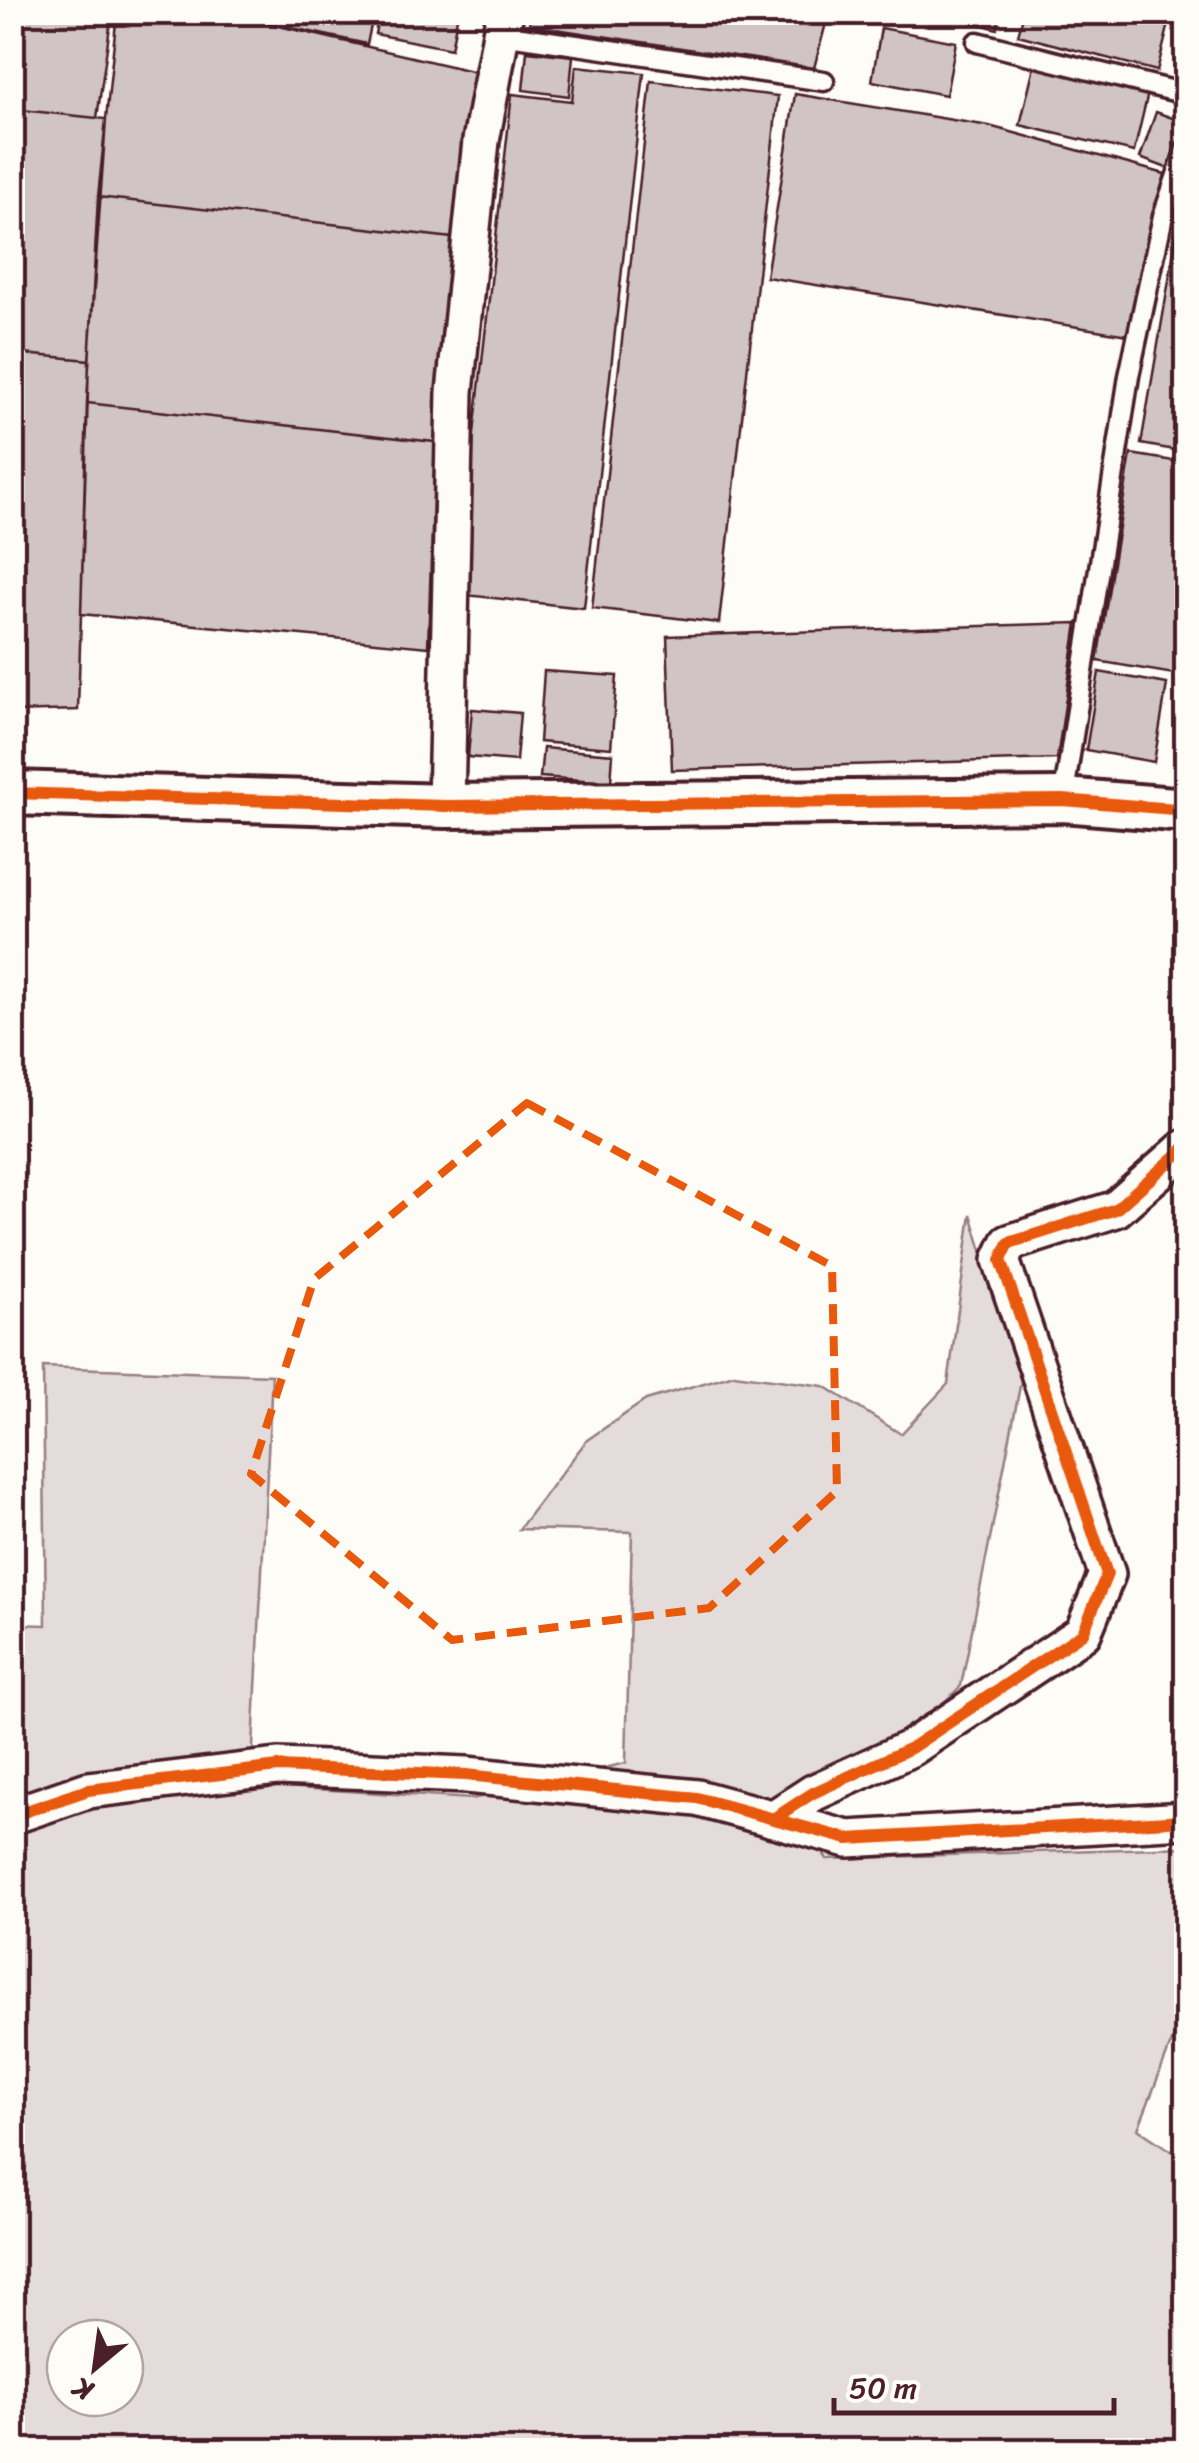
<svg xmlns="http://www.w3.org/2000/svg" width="1199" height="2463" font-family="Sriracha,sans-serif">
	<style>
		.green { fill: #e3dcda; stroke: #967e82; stroke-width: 2.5; fill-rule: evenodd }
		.building { fill: #d0c5c4; stroke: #4a1f2b; stroke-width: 2.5 }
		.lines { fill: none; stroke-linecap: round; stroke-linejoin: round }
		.service-casing { stroke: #4a1f2b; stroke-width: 25 }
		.minor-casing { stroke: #4a1f2b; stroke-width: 42 }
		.tertiary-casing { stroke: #4a1f2b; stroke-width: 50 }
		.service { stroke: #fdfcf7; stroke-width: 18 }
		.minor { stroke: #fdfcf7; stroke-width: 35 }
		.tertiary { stroke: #fdfcf7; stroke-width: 42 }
		.cycleway-casing { stroke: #fdfcf7; stroke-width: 19 }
		.cycleway { stroke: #e8590c; stroke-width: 12 }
		.marked { fill: none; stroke: #e8590c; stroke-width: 8; stroke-dasharray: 20 12; stroke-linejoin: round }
	</style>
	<rect width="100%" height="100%" fill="#fdfcf7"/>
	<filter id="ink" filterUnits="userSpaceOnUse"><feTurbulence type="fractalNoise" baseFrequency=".01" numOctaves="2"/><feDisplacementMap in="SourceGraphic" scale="20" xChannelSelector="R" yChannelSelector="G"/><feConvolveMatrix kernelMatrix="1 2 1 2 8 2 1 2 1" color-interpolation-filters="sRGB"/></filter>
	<g filter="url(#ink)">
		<!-- green -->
		<path class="green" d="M971,1214L1021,1381L961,1686L906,1740L784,1796L827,1859L1186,1847V2005L1138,2129L1180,2157L1186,2156V2450H13L12,1624L46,1625L43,1367L272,1375L253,1747L269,1786L472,1799L626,1763L632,1532L519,1529L587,1440L646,1400L734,1374L824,1386L901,1434L948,1384ZM65,2338H125V2398H65Z"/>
		<!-- building -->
		<path class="building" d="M12,12H112L97,118L12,109Z
			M117,12H218L476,72L453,238L98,197Z
			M218,12H374L367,44Z
			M379,12L458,13L451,49L375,34Z
			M531,12H829L814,68L529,25Z
			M935,12H1001L997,29Z
			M1024,12H1172L1157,71L1018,35Z
			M881,28L956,42L946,95L872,81Z
			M527,51L573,56L569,96L523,90Z
			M576,66L644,73L584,608L456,594L512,94L572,101Z
			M1034,66L1148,93L1134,152L1020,125Z
			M651,81L778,96L719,623L592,608Z
			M795,94L989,126L1165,174L1128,335L766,277Z
			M12,109L106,119L89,360L12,353Z
			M1156,112L1186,123L1172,170L1140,158Z
			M98,197L453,238L435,442L87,403Z
			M1181,210L1186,211V452L1141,444Z
			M12,353L89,360L78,710L12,712Z
			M87,403L435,442L428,647L81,614Z
			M1131,454L1186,463V709L1180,675L1097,661Z
			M1077,623L1057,759L672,770L667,636Z
			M544,671L617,676L611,748L539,742Z
			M1099,672L1167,684L1154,762L1086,750Z
			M472,709L520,713L516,761L468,757Z
			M543,748L613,754L611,782L540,777Z"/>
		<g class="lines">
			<defs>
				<path id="service" d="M501,34L824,81
					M977,42L1186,94
					M1063,800L1129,376L1163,216L1186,149"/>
				<path id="minor" d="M446,806L455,392L481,141L505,12
					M12,1816L88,1790L278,1767L466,1775L697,1798L848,1839L1186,1820
					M773,1819L813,1793L911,1748L1083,1633L1107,1574L1001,1260L1009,1243L1116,1209L1186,1147"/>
				<path id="tertiary" d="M12,793L446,806L1063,800L1186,810"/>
			</defs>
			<!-- service casing -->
			<use href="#service" class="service-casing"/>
			<!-- minor casing -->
			<use href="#minor" class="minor-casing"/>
			<!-- tertiary casing -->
			<use href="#tertiary" class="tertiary-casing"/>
			<!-- service -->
			<use href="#service" class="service"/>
			<!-- minor -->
			<use href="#minor" class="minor"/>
			<!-- tertiary -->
			<use href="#tertiary" class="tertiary"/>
			<defs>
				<path id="cycleway" d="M12,793L446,806L1063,800L1186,810
					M12,1816L88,1790L278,1767L466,1775L697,1798L848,1839L1186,1820
					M773,1819L813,1793L911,1748L1083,1633L1107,1574L1001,1260L1009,1243L1116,1209L1186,1147"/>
			</defs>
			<!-- cycleway casing -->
			<use href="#cycleway" class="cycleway-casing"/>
			<!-- cycleway -->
			<use href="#cycleway" class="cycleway"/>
		</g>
	</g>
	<!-- marked area -->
	<path class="marked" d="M527,1103L832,1266L837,1491L709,1608L452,1640L251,1474L314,1279Z"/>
	<!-- margin -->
	<rect width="1199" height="2463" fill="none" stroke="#fdfcf7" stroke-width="50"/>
	<rect x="25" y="25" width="1149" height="2413" fill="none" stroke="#4a1f2b" stroke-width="4" filter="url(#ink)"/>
	<!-- north arrow -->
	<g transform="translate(95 2368) rotate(209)"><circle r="48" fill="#fdfcf7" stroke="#b5a4a5" stroke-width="2.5"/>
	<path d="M0-8L18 38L0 25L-18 38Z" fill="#4a1f2b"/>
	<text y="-15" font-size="28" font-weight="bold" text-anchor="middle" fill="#4a1f2b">K</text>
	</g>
	<!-- scale -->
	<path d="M834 2398v15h280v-15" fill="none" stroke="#4a1f2b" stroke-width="5"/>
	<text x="849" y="2398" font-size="30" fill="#4a1f2b" stroke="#fdfcf7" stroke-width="8" paint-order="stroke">50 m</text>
</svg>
